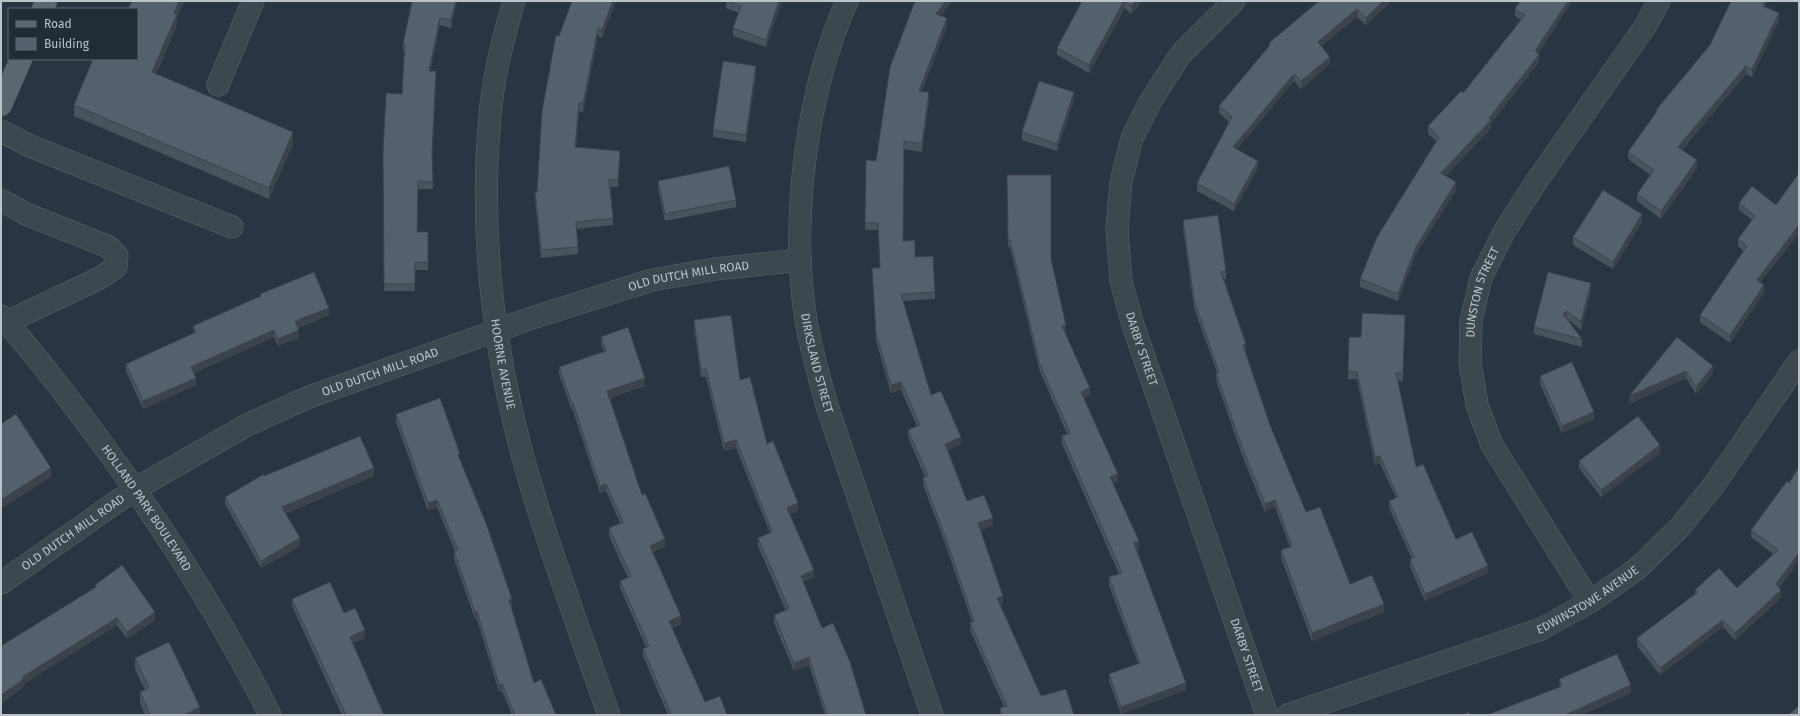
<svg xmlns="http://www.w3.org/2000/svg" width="1800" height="716" font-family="'Fira Sans',sans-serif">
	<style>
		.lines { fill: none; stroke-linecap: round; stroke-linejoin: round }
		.minor-casing { stroke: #5b656e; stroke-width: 23 }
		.major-casing { stroke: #47505a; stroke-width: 23 }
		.minor { stroke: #3d4750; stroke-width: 22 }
		.major { stroke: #5c6670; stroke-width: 22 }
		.wall { fill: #49535e }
		.shaded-wall { fill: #3c434c }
		.building { fill: #55606d; stroke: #3c434c }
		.labels { text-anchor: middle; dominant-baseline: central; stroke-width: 3.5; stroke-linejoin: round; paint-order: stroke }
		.street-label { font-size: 12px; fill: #bac2ca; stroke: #222c36 }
	</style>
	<rect width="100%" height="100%" fill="#293540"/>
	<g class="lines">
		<defs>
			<g id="minor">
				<path id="s1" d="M514,1C503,39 493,77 490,116C478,245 497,376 535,499C557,571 584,643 609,715"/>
				<path id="s2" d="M847,1C806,94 790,220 806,320C811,350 820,380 828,409L932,715"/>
				<path id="s3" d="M1234,1L1181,54L1150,102L1132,138L1121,182L1117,228L1121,281L1133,325L1267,715"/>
				<path d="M218,85L253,1"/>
				<path d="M1,131L30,146L232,227"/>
				<path d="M1,200L26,214L109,247L117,256L116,267L100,278L7,322"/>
				<path id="s4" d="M1,316C37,356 69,399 101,442C165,529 222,619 270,715"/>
				<path id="s5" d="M1,583L135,489L247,425L309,397L535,317L652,280L715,269L800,260"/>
				<path id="s6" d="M1590,602L1492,445L1477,405L1470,363L1471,321L1481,278L1504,232L1536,182L1646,25L1659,1"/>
				<path id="s7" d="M1288,715L1541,629L1590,602L1638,568L1679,528L1714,485L1799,361"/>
			</g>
			<path id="major" d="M43,9L46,1
				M1,105L21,59"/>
		</defs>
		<!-- minor casing -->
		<use href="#minor" class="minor-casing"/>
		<!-- major casing -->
		<use href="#major" class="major-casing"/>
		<!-- minor -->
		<use href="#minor" class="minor"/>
		<!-- major -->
		<use href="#major" class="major"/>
	</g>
	<!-- wall -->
	<path class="wall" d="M132,1H184L177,17V25L156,74L293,144L269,199L74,116V105L137,59Z
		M457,1L451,28L440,25L430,71L436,78L432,158L433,189H418L417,232H428V270H415V291H384L383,152L402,94L404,52L403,51V44Z
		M616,1L602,38L598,36L583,112L579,111L576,147L620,158L618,187H610L613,218V225L576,229L578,247V254L541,258L535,199V192H537L559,36Z
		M726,1H782L766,47L733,36V28L739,13L726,8Z
		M1088,1H1143L1131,14L1125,8L1089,73L1057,55V48Z
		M1319,1H1391L1366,25L1357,17L1321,46L1330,64L1301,89L1294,81L1237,149L1258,168L1234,211L1197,191V183L1229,122L1219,113V106L1269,47V43Z
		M1520,1H1572L1538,54L1539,62L1491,123V128L1446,176L1456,190L1416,254L1398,301L1360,287V279L1436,141L1428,134V126L1463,93L1521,20L1515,16V9Z
		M1766,7L1779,21L1752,77L1746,74L1682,150L1697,168L1661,219L1637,201V194L1650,175L1628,159V152L1656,114V110Z
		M940,16L947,26L922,91L929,100L922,152L904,149L903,241L915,257L935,292V299L903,301L931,395L961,444L948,450L967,501L993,525L981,530L1003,603L1000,604L1041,696L1074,715H1000V708L1004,707L970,630V623L972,622L945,543L923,485V478L925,477L908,437V430L917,426L901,390L891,393L876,341L872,268H880L878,230H865L866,160L876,161Z
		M756,74L746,142L713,137V130Z
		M1074,100L1057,151L1022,140V132Z
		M1007,175L1051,259L1066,333H1065L1090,396L1084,398L1118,481L1113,483L1139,549L1137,550L1186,690L1121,714L1109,681V674L1138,663L1109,585V577L1119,574L1062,444V436L1067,434L1039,369L1010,247H1008Z
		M658,181L736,200V207L665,221L658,188Z
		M1739,203L1776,205L1799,233L1760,282L1764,293L1730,343L1700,322V315L1743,251L1738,246V239L1752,220L1739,210Z
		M1183,220L1226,271V279H1224L1246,351L1245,352L1270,425L1306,512L1350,584L1384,612L1312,641L1281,558V550L1290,547L1275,507L1265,512L1242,455L1216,380L1217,372L1194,308L1183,228Z
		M1642,222L1613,269L1573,245V237Z
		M1591,290L1581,330L1567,318L1582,339V347L1534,334V327Z
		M260,294L329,315L298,328L299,338L278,346L274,337L194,373L196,385L143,409L126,371V364L194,334L193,326L260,296Z
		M1405,315L1403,381H1398L1416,467L1456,539L1488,573L1425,601L1410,567V559H1412L1389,508V501L1396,498L1380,463L1375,465L1357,379H1348V371Z
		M694,320L740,380L767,444L798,511L790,514L814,577L803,582L822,628L866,715H825L809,665L794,671L774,623V615L786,611L758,546V538L770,533L736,448L724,451L706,377H701L694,328Z
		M601,337L645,386L610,398L642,495L665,547L652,552L681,624L672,628L705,702L668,715L643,656V649L646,647L620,588V581L628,578L609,536V528L620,523L606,491L600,493L573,411H572L559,374V367L604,351L601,344Z
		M1677,337L1713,373L1696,394L1686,378L1629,404Z
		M1540,376L1594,419L1562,433L1540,384Z
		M396,414L460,460L512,607H511L534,683L556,715H512L502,691L499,692L477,619H475L454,559V551H455L437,507L428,511L396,422Z
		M1660,453L1601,497L1579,468V461Z
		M264,476H374L286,513L300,546L261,568L225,504V497Z
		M1751,530L1799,560L1779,588L1781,598L1735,640L1723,627L1660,675L1637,646V638L1695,594V590L1737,588L1773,554L1751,537Z
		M95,585L155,620L127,639L117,625L24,684V687L1,703V646L95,588Z
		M292,599L365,638L352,643L384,715H342L292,606Z
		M135,658L200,715H145L140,703V692L145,690L135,669Z
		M1559,679L1631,693L1582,715H1487L1560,687Z"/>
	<!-- shaded-wall -->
	<path class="shaded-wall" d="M179,1H184L177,17V25L152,84V72Z
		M456,1H457L451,28V20Z
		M613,1H616L602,38V30Z
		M779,1H782L766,47V40Z
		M946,1H952L936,22V14Z
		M1124,1L1125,8L1089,73V65Z
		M1136,1H1143L1131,14V6Z
		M1383,1H1391L1366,25V18Z
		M1568,1H1572L1535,59V51Z
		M1765,1H1768L1763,13V6Z
		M1357,9V17L1318,49V42Z
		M1779,13V21L1752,77V69Z
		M440,18V25L429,78V71Z
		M947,18V26L919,98V91Z
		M598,28V36L583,112V104Z
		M1539,55V62L1491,123V128L1441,181V173L1489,118Z
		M1330,57V64L1301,89V81Z
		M756,66V74L746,142V135Z
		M1746,66V74L1678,154V147Z
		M1294,74V81L1233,154V147Z
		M929,92V100L922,152V144Z
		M1074,92V100L1057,151V144Z
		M579,103V111L575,155V147Z
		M293,132V144L269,199V188Z
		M620,151V158L618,187V180Z
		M1697,160V168L1661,219V211Z
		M1258,161V168L1234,211V204Z
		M1456,182V190L1416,254L1398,301V294L1416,247Z
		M1642,214V222L1613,269V262Z
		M1799,225V233L1757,287V280Z
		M1591,283V290L1581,330V322Z
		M1764,285V293L1730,343V335Z
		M329,308V315L295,329V321Z
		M1567,311V318L1563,314Z
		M1066,325V333L1062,334V326Z
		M274,330V337L191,374V367Z
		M299,330V338L278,346V339Z
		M1246,344V351L1243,352V345Z
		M1713,366V373L1696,394V387Z
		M1686,371V378L1629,404V396Z
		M196,378V385L143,409V401Z
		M645,378V386L607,399V391Z
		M901,382V390L891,393V385Z
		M1090,388V396L1081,399V392Z
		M573,403V411H572V404Z
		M1594,412V419L1562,433V426Z
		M961,437V444L945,451V444Z
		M736,440V448L724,451V443Z
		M1660,445V453L1601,497V490Z
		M1380,456V463L1375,465V457Z
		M51,468V477L1,509V500Z
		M374,468V476L282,514V507Z
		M1118,474V481L1110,485V477Z
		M606,484V491L600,493V486Z
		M437,500V507L428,511V503Z
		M1275,500V507L1265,512V504Z
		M798,503V511L787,515V508Z
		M993,518V525L978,531V523Z
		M300,538V546L261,568V561Z
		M665,539V547L650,553V546Z
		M1139,541V549L1134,551V543Z
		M1799,553V560L1776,592V584Z
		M1488,566V573L1425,601V594Z
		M814,570V577L801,583V576Z
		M1781,590V598L1735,640V633Z
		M1003,596V603L997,605V598Z
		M512,599V607L509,608V600Z
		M1384,604V612L1312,641V633Z
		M477,611V619H475V612Z
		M155,612V620L127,639V632Z
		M681,616V624L669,629V621Z
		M117,618V625L24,684V687L1,703V695L22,677Z
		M1723,620V627L1660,675V668Z
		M365,630V638L350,645V637Z
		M809,657V665L794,671V663Z
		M1186,683V690L1121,714V707Z
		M502,684V691L499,692V685Z
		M1631,685V693L1582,715H1565Z
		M200,707V715H184Z"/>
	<!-- building -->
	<path class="building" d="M132,1H179L174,13L177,14L152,72L293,132L269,188L74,105L93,59H137V9H128Z
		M412,1H456L451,20L440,18L429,71H436L432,152L433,182L418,181L417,232H428V263L415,262V284H384L383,152L386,93L402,94L405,44H403Z
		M572,1H613L602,30L598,28L583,104L579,103L575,147L620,151L618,180L609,179L613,218L576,222L578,247L541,250L535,192H537L542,111L556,35L559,36Z
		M727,1H779L766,40L733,28L741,6Z
		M915,1H946L936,14L947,18L919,91L929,92L922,144L904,141L903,241L915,240V257L933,256L935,292L901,294L931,395L941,391L961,437L945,444L967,501L984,495L993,518L978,523L1003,596L997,598L1041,696L1066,689L1074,715H1002L1000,708L1007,706L970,623L974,621L945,536L923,478L928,476L908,430L920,425L901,382L891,385L876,333L872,268H880L878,223H865L866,160L876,161L890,67Z
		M1082,1H1124L1089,65L1057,48Z
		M1125,1H1136L1131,6Z
		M1319,1H1383L1366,18L1357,9L1318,42L1330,57L1301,81L1294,74L1233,147L1258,161L1234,204L1197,183L1232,117L1219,106L1270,45L1269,43Z
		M1520,1H1568L1535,51L1539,55L1489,118L1491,120L1441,173L1456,182L1416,247L1398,294L1360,279L1377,237L1439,137L1428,126L1461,91L1463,93L1525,15L1515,9Z
		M1731,1H1765L1763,6L1779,13L1752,69L1746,66L1678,147L1697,160L1661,211L1637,194L1654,170L1628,152L1657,111L1656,110L1710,45Z
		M723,61L756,66L746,135L713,130Z
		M1039,81L1074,92L1057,144L1022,132Z
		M729,166L736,200L665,214L658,181Z
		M1799,173V225L1757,280L1764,285L1730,335L1700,315L1747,246L1738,239L1755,216L1739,203L1752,186L1776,205Z
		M1007,175H1051V259L1066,325L1062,326L1090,388L1081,392L1118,474L1110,477L1139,541L1134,543L1186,683L1121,707L1109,674L1140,663L1109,577L1122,573L1062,436L1070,433L1039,362L1010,240H1008Z
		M1603,190L1642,214L1613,262L1573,237Z
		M1218,215L1226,271L1221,272L1246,344L1243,345L1270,425L1306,512L1320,507L1350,584L1372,575L1384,604L1312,633L1281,550L1292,546L1275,500L1265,504L1242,447L1216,373L1219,372L1194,300L1183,220Z
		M314,272L329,308L295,321L299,330L278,339L274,330L191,367L196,378L143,401L126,364L196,332L193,326L261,296L260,294Z
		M1548,272L1591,283L1581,322L1567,311L1563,314L1582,339L1534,327Z
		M1362,313L1405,315L1403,373H1396L1416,467L1423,464L1456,539L1472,532L1488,566L1425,594L1410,559L1414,557L1389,501L1398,497L1380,456L1375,457L1357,372L1348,371L1349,337H1361Z
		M731,315L740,380L750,377L767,444L773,441L798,503L787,508L814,570L801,576L822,628L833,623L850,662L866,715H827L809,657L794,663L774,615L789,609L758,538L772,532L736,440L724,443L706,369L701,370L694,320Z
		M628,327L645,378L607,391L642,495L645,493L665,539L650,546L681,616L669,621L705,702L720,696L727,715H669L671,714L643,649L649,646L620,581L631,576L609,528L623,522L606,484L600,486L573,403L572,404L559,367L606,351L601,337Z
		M1677,337L1713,366L1696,387L1686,371L1629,396Z
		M1572,362L1594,412L1562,426L1540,376Z
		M440,398L460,454L458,455L486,523L512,599L509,600L534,683L541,679L556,715H515L502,684L499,685L477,611L475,612L454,551L458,550L437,500L428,503L396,414Z
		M16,414L51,468L1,500V424Z
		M1638,416L1660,445L1601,490L1579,461Z
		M360,436L374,468L282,507L300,538L261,561L225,497L264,474V476Z
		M1799,467V553L1776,584L1781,590L1735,633L1723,620L1660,668L1637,638L1698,592L1695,590L1719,568L1737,588L1778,550L1751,530L1787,481L1789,483Z
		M122,565L155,612L127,632L117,618L22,677L24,679L1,695V646L96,587L95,585Z
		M330,582L344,613L355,608L365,630L350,637L384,715H346L292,599Z
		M169,642L200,707L184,715H150L140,692L149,688L135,658Z
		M1617,654L1631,685L1565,715H1487L1562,686L1559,679Z
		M1799,706V715H1788Z
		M1469,712L1470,715H1462Z"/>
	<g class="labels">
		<!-- street labels -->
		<g class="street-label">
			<text stroke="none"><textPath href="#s5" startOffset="760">OLD DUTCH MILL ROAD</textPath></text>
			<text stroke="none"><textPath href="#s6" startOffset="343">DUNSTON STREET</textPath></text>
			<text stroke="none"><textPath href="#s3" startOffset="388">DARBY STREET</textPath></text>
			<text stroke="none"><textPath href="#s2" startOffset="370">DIRKSLAND STREET</textPath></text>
			<text stroke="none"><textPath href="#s1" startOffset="367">HOORNE AVENUE</textPath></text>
			<text stroke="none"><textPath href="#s5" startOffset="436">OLD DUTCH MILL ROAD</textPath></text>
			<text stroke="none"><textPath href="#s4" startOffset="241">HOLLAND PARK BOULEVARD</textPath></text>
			<text stroke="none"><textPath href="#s5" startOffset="88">OLD DUTCH MILL ROAD</textPath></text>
			<text stroke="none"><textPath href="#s7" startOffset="322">EDWINSTOWE AVENUE</textPath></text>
			<text stroke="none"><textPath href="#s3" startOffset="712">DARBY STREET</textPath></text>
		</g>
	</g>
	<!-- border -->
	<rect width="1800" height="716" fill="none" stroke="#bac2ca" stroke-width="4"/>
	<!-- legend -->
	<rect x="8" y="8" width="130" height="52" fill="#222c36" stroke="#5f6871"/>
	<rect x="16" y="21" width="20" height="6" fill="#5c6670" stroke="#5f6871"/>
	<text x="44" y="28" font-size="12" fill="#bac2ca">Road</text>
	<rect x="16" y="38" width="20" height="12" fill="#55606d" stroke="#5f6871"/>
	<text x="44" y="48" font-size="12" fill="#bac2ca">Building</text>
</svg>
